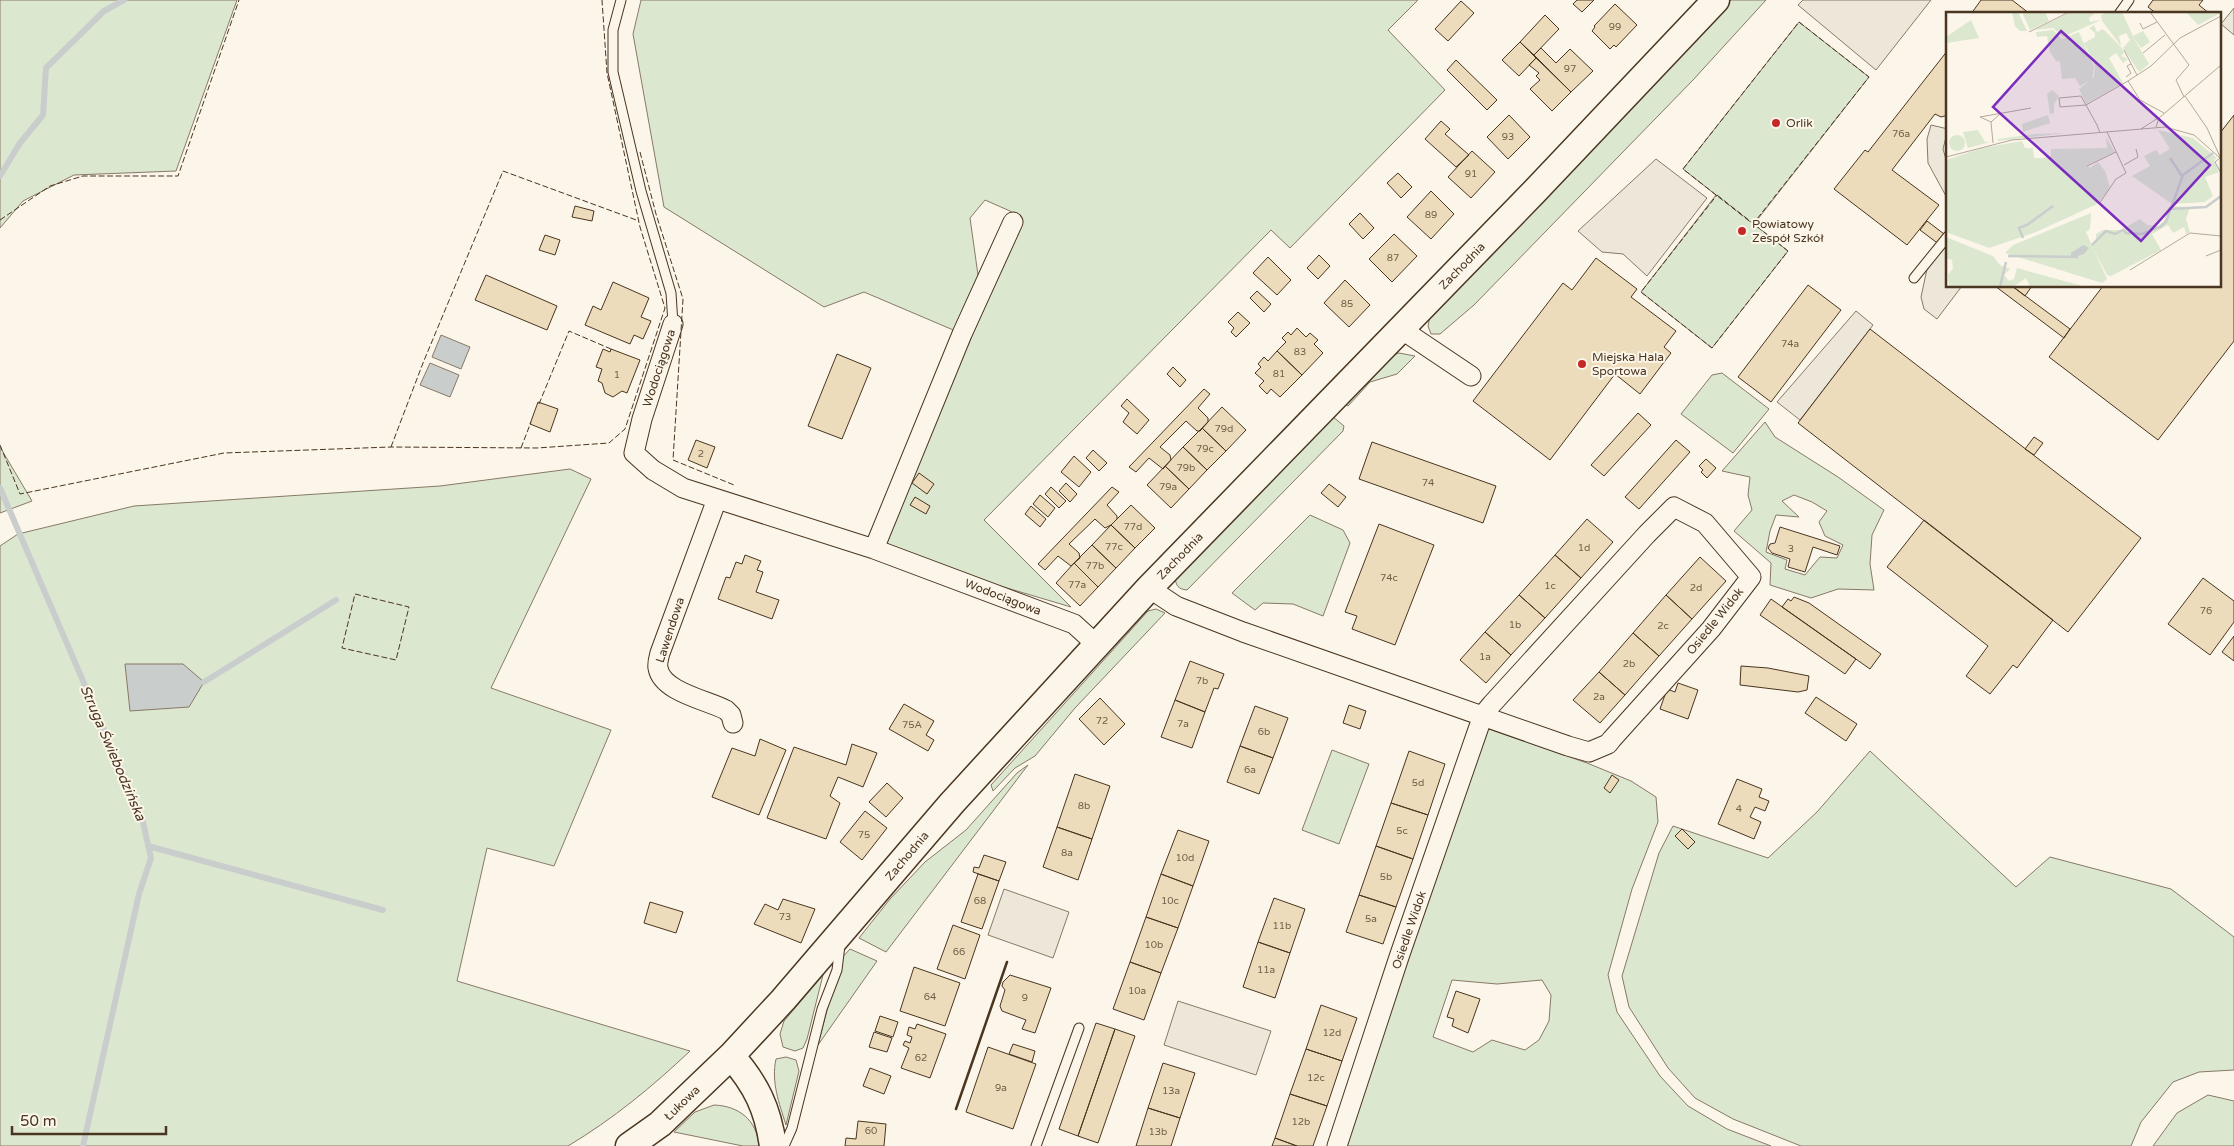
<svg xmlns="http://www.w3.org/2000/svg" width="2234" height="1146" font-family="'Varela Round',sans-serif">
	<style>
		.green { fill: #dce7d0; stroke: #887966; fill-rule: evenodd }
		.parking { fill: #ede7d9; stroke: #887966 }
		.water { fill: #c9cecd; stroke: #887966 }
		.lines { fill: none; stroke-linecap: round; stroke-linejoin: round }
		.stream { stroke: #c9cecd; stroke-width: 6 }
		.building { fill: #ecdcbc; stroke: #4a3520 }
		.lane-casing { stroke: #4a3520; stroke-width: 11 }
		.street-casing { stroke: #4a3520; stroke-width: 21 }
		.secondary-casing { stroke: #4a3520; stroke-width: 29 }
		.lane { stroke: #fbf6e9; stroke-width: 9 }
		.street { stroke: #fbf6e9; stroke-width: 19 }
		.secondary { stroke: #fbf6e9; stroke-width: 26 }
		.fence { stroke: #4a3520; stroke-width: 1; stroke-dasharray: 6 2.5; stroke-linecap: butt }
		.wall { stroke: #4a3520; stroke-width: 2.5 }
		.poi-dot { fill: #c62828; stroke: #fbf6e9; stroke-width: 2 }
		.labels { text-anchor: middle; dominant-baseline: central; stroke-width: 4; stroke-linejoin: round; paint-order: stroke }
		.number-label { font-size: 10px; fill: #725f47 }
		.poi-label { font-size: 12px; fill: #4a3520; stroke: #fbf6e9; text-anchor: start }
		.street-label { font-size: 12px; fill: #4a3520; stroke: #fbf6e9 }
		.water-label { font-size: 14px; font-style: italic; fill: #4a3520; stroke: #fbf6e9 }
		.inset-river { fill: none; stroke: #c9cecd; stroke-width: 2.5 }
		.inset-road { fill: none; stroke: #b4a999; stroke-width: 1 }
		.view { fill: #7b2cbf; fill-opacity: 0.15; stroke: #7b2cbf; stroke-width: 2.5 }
		.inset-edge { fill: none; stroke: #4a3520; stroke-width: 2.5 }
	</style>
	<rect width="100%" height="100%" fill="#fbf6e9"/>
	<!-- green -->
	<path class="green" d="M0,0H237L176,171L74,175L23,201L0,228Z
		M641,0H1418L1388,30L1445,90L1290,248L1271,230L984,520L1071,607L899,556L886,541L901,496L1023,221L1010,211L985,200L970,218L978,275L969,311L958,332L864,292L824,307L664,207L633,34Z
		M1731,0H1766L1693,80L1474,305L1440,334H1431L1428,326L1430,316Z
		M1799,22L1869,77L1754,224L1788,251L1712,348L1641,292L1716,195L1683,169Z
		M1399,353L1415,356L1397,374L1370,382L1348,406L1345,404L1393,355Z
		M1722,373L1769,409L1733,453L1681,414L1712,375Z
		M1332,416L1344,426L1343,431L1187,590C1178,589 1176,586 1175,577L1285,468Z
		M1765,422L1775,437L1838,477L1884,510L1872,535L1870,564L1874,590L1838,589L1811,598L1770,585L1771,563L1734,531L1752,510L1748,495L1750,477L1722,471ZM1794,495L1812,502L1827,511L1819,522L1825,536L1843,545L1837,558L1820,557L1805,575L1785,569L1787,560L1766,552L1770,531L1776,515L1799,517L1782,501Z
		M0,447L32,501L0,513Z
		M570,469L591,479L491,688L611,730L554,866L487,848L457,981L690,1051C652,1087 613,1119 568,1146H0V546L18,534L134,506L440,486Z
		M1310,515L1343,530L1350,543L1323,616L1293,604L1263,603L1255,610L1232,593Z
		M1156,609L1165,613L1075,708L1035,756L1015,768L993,791L991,785L1148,611Z
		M1486,728L1587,763L1631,781L1656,797L1658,822L1632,889L1608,975L1617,1012L1660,1076L1688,1106L1727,1129L1771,1146H1344ZM1452,980L1497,984L1542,980L1551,995L1549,1021L1539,1040L1525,1050L1492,1040L1473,1052L1433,1037Z
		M1332,750L1369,764L1339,844L1302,830Z
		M1870,751L2016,887L2050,857L2171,889L2234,937V1070L2199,1072L2173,1082L2141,1122L2131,1146H1801L1733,1119L1695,1098L1668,1068L1629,1007L1622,976L1659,853L1673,826L1768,858L1817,812Z
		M1028,765L886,952L859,938L890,899L925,862L966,830L1017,773Z
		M850,949L877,961L818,1045L840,960Z
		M823,975L807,1039L803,1048L795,1051L783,1047L780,1034L784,1021Z
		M786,1057L796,1060L799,1071L786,1125C779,1103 771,1082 776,1059Z
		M2208,1095L2234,1101V1146H2153L2177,1113Z
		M714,1105C739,1106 757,1120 759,1146H743L674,1132L695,1112Z"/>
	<!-- parking -->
	<path class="parking" d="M1803,0H1931L1876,70L1798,5Z
		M2234,8V35L2221,24Z
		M1931,125L1948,129L1943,149L1948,166L1947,198L1928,163L1927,139Z
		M1656,159L1707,198L1647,276L1623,254L1602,252L1578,231Z
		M1943,247L1948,251V286H1962L1937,319L1924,309L1921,297L1927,269Z
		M1856,311L1873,325L1800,420L1777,402Z
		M1004,889L1069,912L1053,958L988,935Z
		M1178,1001L1271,1031L1256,1075L1164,1045Z"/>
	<!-- water -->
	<path class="water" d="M441,335L470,347L461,369L432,357Z
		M430,363L459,375L450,397L420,385Z
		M125,664H183L204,682L189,707L130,711Z"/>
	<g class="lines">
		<!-- stream -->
		<path class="stream" d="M0,176L20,143L43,115L46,68L104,11L124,0
			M0,488L142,818L151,858L139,894L83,1146
			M204,682L336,600
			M148,846L383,910"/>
	</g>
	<!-- building -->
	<path class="building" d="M1577,0H1594L1582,12L1573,4Z
		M1981,0H2012L2030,14H1971Z
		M2153,0H2203L2199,5L2210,14H2157L2148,7Z
		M1461,1L1474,13L1448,41L1435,29Z
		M1615,4L1637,25L1616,47L1614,45L1610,49L1592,31L1595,27L1594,26Z
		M1545,15L1559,29L1534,55L1520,42Z
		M1520,42L1536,58L1519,76L1502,60Z
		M1541,48L1556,63L1570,49L1593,71L1571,92L1534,55Z
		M1948,50V98L1945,101L1948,103V115L1941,117L1935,114L1892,170L1939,205L1907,245L1834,189L1865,150L1868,152Z
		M1536,58L1571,92L1552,111L1530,89L1540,80L1536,76L1539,73L1529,65Z
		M1456,60L1497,100L1487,110L1447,70Z
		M1509,115L1530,137L1508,159L1487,137Z
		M2234,115V341L2158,440L2049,357L2103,286H2220V133Z
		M1441,121L1450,129L1445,134L1469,155L1456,167L1425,139Z
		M1472,151L1495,172L1471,198L1448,177Z
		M1398,173L1412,187L1401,198L1387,183Z
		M1431,191L1454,214L1431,239L1407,217Z
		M575,206L594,211L592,221L572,217Z
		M1360,213L1374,228L1363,239L1349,224Z
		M1927,221L1948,237V251L1920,230Z
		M1394,234L1417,256L1392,282L1369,259Z
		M545,235L560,240L555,255L539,250Z
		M1319,255L1330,266L1318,279L1307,268Z
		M1268,257L1291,280L1277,295L1253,273Z
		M1596,258L1637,289L1631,297L1676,331L1664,347L1671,353L1640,394L1615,374L1550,460L1473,401L1563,283L1572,290Z
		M486,275L557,306L547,330L475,300Z
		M1345,280L1370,305L1349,327L1324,303Z
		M613,282L649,298L641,317L651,321L643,339L634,335L630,344L585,325L593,306L601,310Z
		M1808,285L1841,310L1771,402L1738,377Z
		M1995,286H2012L2070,329L2064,338Z
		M2012,286H2032L2025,296Z
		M1257,291L1271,304L1264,312L1250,298Z
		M1238,312L1250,323L1236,337L1231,332L1234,328L1228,322Z
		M1297,328L1306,337L1310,333L1318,340L1314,344L1323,353L1302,375L1277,351L1286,342L1282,338L1288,332L1291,335Z
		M1870,329L2141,538L2068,632L1798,423Z
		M603,349L610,352L611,349L640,360L627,393L622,391L613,397L605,393L602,383L598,381L602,369L596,367Z
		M1277,351L1302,375L1280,397L1271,389L1267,394L1259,386L1264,381L1255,373L1261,367L1258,364L1264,357L1268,361Z
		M837,354L871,368L842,439L808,426Z
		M1173,367L1186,380L1180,387L1167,374Z
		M1204,389L1210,394L1198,408L1208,418V422L1200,431H1197L1186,421L1160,447L1170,455L1171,460L1163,469L1149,458L1136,472L1129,467Z
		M1127,399L1149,420L1137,434L1123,422L1129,413L1121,406Z
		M538,402L558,409L550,432L530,424Z
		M1222,407L1246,430L1226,451L1202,428Z
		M1638,413L1651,425L1604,476L1591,465Z
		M1202,428L1226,451L1207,470L1183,447Z
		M2034,437L2043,443L2034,455L2025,449Z
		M696,440L715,447L707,468L688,460Z
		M1676,440L1690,452L1639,509L1625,497Z
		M1372,442L1496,486L1483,523L1359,479Z
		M1183,447L1207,470L1189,489L1165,466Z
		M1093,450L1107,463L1099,471L1086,458Z
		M1074,456L1091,472L1079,487L1061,472Z
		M1706,459L1716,468L1707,478L1701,472L1703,470L1699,466Z
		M1165,466L1189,489L1171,508L1147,485Z
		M919,473L934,484L927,494L912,483Z
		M1066,483L1077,494L1070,502L1059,491Z
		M1329,484L1346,497L1338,507L1321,493Z
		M1051,487L1066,501L1059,508L1045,494Z
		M1112,487L1119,492L1107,505L1117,516V519L1111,525L1105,528L1095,519L1069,544L1079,553L1080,558L1071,566L1058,556L1045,570L1038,564Z
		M1040,495L1055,508L1048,517L1033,504Z
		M915,497L930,506L926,514L910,505Z
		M1131,505L1155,528L1135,548L1111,525Z
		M1031,506L1046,519L1040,527L1025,514Z
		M1587,519L1613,542L1581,578L1555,555Z
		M1924,520L2053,620L2017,668L2013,665L1990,694L1966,676L1988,646L1887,567Z
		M1379,524L1434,545L1395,645L1352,629L1357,616L1345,612Z
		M1111,525L1135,548L1116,568L1092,545Z
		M1780,527L1840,546L1837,555L1813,547L1805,572L1788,567L1790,559L1772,553L1768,548L1770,544L1775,543Z
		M1092,545L1116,568L1098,587L1074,563Z
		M745,555L761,561L757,570L763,572L756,592L779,600L772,619L718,599L726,577L730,578L736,562L742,564Z
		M1555,555L1581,578L1545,618L1519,595Z
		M1700,557L1726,581L1692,619L1666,595Z
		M1074,563L1098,587L1080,606L1056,583Z
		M2203,578L2234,601V622L2210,655L2168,624Z
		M1519,595L1545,618L1511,655L1485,632Z
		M1666,595L1692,619L1659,656L1633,633Z
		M1794,597L1809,603L1881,654L1870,669L1782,607L1788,599L1791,601Z
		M1771,599L1856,659L1845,674L1760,615Z
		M1485,632L1511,655L1486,683L1460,660Z
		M1633,633L1659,656L1625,695L1599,672Z
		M2234,636V661L2222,652Z
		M1190,661L1224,674L1218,689L1214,688L1205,712L1175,700Z
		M1741,666L1768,668L1809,676L1807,690L1798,692L1740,685Z
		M1599,672L1625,695L1600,723L1573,700Z
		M1678,683L1698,690L1688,719L1660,709L1667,689L1675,692Z
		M1816,697L1857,724L1846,741L1805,713Z
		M1100,698L1125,724L1104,745L1079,719Z
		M1175,700L1205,712L1192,748L1161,737Z
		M904,704L934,721L926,735L934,740L928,751L889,729Z
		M1349,705L1366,711L1360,729L1343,723Z
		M1255,706L1288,718L1273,758L1240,746Z
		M760,739L786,750L759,815L712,797L732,748L755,756Z
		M852,744L877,753L863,787L838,777L830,796L840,803L826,839L767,818L794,747L846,765Z
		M1240,746L1273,758L1259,794L1227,782Z
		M1409,751L1445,764L1428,815L1391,803Z
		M1075,774L1110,786L1092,839L1057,827Z
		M1612,775L1619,780L1610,793L1604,788Z
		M1737,779L1762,789L1759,797L1769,801L1765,811L1755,807L1750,817L1761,822L1754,839L1718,824Z
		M887,783L903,798L886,817L869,802Z
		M1391,803L1428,815L1413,859L1376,846Z
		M865,811L887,828L862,860L840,842Z
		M1057,827L1092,839L1078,880L1043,867Z
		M1682,829L1695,842L1688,849L1675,836Z
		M1178,830L1209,841L1193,886L1161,874Z
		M1376,846L1413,859L1396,907L1359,895Z
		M984,855L1006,862L999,881L973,872L974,867L979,868Z
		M978,874L999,881L982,929L961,922Z
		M1161,874L1193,886L1178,928L1146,917Z
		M1359,895L1396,907L1383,944L1346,932Z
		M1274,898L1305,909L1290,953L1258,942Z
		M783,899L815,909L801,943L754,924L765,904L778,910Z
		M650,902L683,912L676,933L644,923Z
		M1146,917L1178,928L1161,973L1130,962Z
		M953,925L980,935L965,979L937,969Z
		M1258,942L1290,953L1275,998L1243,987Z
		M1130,962L1161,973L1144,1020L1113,1009Z
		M914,967L960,983L945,1026L900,1011Z
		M1010,975L1051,988L1035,1033L1022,1029L1026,1020L1002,1011L1000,1006L1005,990L1002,986L1003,982Z
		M1456,991L1480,999L1468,1033L1452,1026L1454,1019L1447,1017Z
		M1321,1005L1357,1018L1342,1061L1306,1049Z
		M880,1016L898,1022L893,1037L875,1031Z
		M1096,1023L1115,1029L1078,1136L1059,1129Z
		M917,1024L946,1034L930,1078L901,1068L909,1048L903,1045L905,1041L910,1043L912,1037L907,1035L909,1027L915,1029Z
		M1115,1029L1135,1036L1098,1143L1078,1136Z
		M874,1032L892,1038L887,1052L869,1047Z
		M1013,1044L1035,1051L1032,1062L1009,1054Z
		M988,1047L1036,1064L1013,1129L966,1112Z
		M1306,1049L1342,1061L1327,1106L1290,1094Z
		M1163,1063L1195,1073L1180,1118L1148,1108Z
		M870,1068L891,1076L884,1094L863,1086Z
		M1290,1094L1327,1106L1313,1146H1297L1275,1138Z
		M1148,1108L1180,1118L1171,1146H1136Z
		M858,1121L886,1124L884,1146H845L846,1138L856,1139Z
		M1275,1138L1297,1146H1272Z"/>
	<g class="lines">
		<defs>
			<path id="lane" d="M621,0L613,30V72L641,191L671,293L673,324
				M2119,14L2129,0
				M1914,278L1948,236
				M784,1146L792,1128L822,1009L837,970L840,945
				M1036,1146L1079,1028"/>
			<path id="street" d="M673,324L642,419L634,453L653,470L683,488L874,549L1074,624L1097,645
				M1401,329L1471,376
				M717,499L660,653C659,657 657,663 658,668C662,692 707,700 726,710L731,715L733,723
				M874,549L962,334L1013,222
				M1149,588L1176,606L1243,632L1568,746L1589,752L1608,744L1612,739L1711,629L1751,577L1705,523L1674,507L1647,534L1492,704L1483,715L1399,957L1337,1146"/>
			<path id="secondary" d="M731,1056C756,1084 768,1109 773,1146
				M629,1146L660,1124L731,1056L783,1000L952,803L1149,588L1535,191L1716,0"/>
		</defs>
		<!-- lane casing -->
		<use href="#lane" class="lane-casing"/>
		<!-- street casing -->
		<use href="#street" class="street-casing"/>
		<!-- secondary casing -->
		<use href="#secondary" class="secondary-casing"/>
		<!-- lane -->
		<use href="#lane" class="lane"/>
		<!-- street -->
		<use href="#street" class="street"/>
		<!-- secondary -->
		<use href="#secondary" class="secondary"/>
		<!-- fence -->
		<path class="fence" d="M1799,22L1869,77L1753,224L1683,169Z
			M640,152L656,214L683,299L673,460L734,485
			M1717,195L1788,251L1712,348L1641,292Z
			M0,220L50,186L83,176H178L239,0
			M539,404L569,331L611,349
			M0,445L20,494L224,453L391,447L537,448L609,443L625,429L665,308L640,227L607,73L602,0
			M391,447L423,363L503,171L639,221
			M521,448L531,422
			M355,594L409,607L396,660L342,648Z"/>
		<!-- wall -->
		<path class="wall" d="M956,1109L1007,962"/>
	</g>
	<!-- markers -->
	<g class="poi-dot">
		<circle cx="1776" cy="123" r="5"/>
		<circle cx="1742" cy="231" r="5"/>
		<circle cx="1582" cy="364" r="5"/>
	</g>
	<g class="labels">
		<!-- number labels -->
		<g class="number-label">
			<text x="1615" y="27">99</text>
			<text x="1570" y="69">97</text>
			<text x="1901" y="134">76a</text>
			<text x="1508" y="137">93</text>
			<text x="1471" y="174">91</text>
			<text x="1431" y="215">89</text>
			<text x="1393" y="258">87</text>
			<text x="1347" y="304">85</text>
			<text x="1790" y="344">74a</text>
			<text x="1300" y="352">83</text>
			<text x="1279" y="374">81</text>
			<text x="617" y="375">1</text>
			<text x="1224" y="429">79d</text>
			<text x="1205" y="449">79c</text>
			<text x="701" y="454">2</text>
			<text x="1186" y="468">79b</text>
			<text x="1428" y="483">74</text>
			<text x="1168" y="487">79a</text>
			<text x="1133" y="527">77d</text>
			<text x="1114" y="547">77c</text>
			<text x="1584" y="548">1d</text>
			<text x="1791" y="549">3</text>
			<text x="1095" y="566">77b</text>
			<text x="1389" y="578">74c</text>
			<text x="1077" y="585">77a</text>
			<text x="1550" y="586">1c</text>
			<text x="1696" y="588">2d</text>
			<text x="2206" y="611">76</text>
			<text x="1515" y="625">1b</text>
			<text x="1663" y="626">2c</text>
			<text x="1485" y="657">1a</text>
			<text x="1629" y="664">2b</text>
			<text x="1202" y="681">7b</text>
			<text x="1599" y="697">2a</text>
			<text x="1102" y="721">72</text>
			<text x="1183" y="724">7a</text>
			<text x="912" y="725">75A</text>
			<text x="1264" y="732">6b</text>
			<text x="1250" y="770">6a</text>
			<text x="1418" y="783">5d</text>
			<text x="1084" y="806">8b</text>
			<text x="1739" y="809">4</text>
			<text x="1402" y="831">5c</text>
			<text x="864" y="835">75</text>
			<text x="1067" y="853">8a</text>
			<text x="1185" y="858">10d</text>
			<text x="1386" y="877">5b</text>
			<text x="980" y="901">68</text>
			<text x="1170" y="901">10c</text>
			<text x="785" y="917">73</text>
			<text x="1371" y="919">5a</text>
			<text x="1282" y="926">11b</text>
			<text x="1154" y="945">10b</text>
			<text x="959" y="952">66</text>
			<text x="1266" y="970">11a</text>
			<text x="1137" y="991">10a</text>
			<text x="930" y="997">64</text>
			<text x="1025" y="998">9</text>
			<text x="1332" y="1033">12d</text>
			<text x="921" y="1058">62</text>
			<text x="1316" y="1078">12c</text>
			<text x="1001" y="1088">9a</text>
			<text x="1171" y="1091">13a</text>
			<text x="1301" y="1122">12b</text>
			<text x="871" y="1131">60</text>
			<text x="1158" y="1132">13b</text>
		</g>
		<!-- poi labels -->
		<g class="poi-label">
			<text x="1786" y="123">Orlik</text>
			<text x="1752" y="224">Powiatowy<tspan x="1752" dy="14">Zespół Szkół</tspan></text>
			<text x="1592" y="357">Miejska Hala<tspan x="1592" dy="14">Sportowa</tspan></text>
		</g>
		<!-- street labels -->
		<g class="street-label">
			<text transform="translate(1462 266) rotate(-46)">Zachodnia</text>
			<text transform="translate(659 368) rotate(-72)">Wodociągowa</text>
			<text transform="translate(1180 556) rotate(-46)">Zachodnia</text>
			<text transform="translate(1003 597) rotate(21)">Wodociągowa</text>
			<text transform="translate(1715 621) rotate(-51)">Osiedle Widok</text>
			<text transform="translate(670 630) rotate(-72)">Lawendowa</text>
			<text transform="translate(907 856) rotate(-50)">Zachodnia</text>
			<text transform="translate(1409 930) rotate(-71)">Osiedle Widok</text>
			<text transform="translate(682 1103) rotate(-44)">Łukowa</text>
		</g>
		<!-- water labels -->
		<g class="water-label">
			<text transform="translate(113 753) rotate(67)">Struga Świebodzińska</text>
		</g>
	</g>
	<!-- overview -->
	<g transform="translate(1946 12)">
		<rect width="275" height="275" fill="#fbf6e9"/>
		<path d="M66,0H72L81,19H74L69,14ZM76,0H99L103,9L84,18ZM125,0H150L143,6L144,10L155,8L117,25L107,16L88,18ZM162,0H176L187,24L197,19L204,30L195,36L187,25L203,52L193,60L177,36L184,28L180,21L173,24L175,34L156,9L155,3ZM240,0H275V1L252,13ZM25,8L33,26L0,31V25ZM148,13L151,20L157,17L176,36L178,41L175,44L182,47L177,51L170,41L163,46L177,71L140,92L133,77L148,65L149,54L138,31L149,25V21L143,16ZM107,18L116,27L133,20L148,55L146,67L134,74L129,66L116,67L114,50L110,49L104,40L101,24L91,25L90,20ZM106,78L113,84L108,92V101L104,102L101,82ZM102,103L104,111L77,120L76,112ZM32,118L39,130H44L22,136L17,120ZM212,118L247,126L271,146L268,148L273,160L259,165L267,184L259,190L226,192L186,164L204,154L198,144L210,138L214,143L224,137ZM120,121L52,129V127L88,122ZM3 131a8 8 0 1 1 16 0a8 8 0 1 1-16 0ZM160,125L169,140L141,153L144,156L152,150L159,159L164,176L151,192L90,220L43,236L0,220V148L36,136L76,129L79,136H87L88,146H97L105,144V137L161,136ZM223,194L244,195L240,207L244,220L240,222L238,215L227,221L222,213L206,222L215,238L165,264L161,263L145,232L150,230V222L157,218H175L194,207L201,213L212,214L218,209ZM145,201L144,217L140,220L161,267L156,271L59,241L67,233ZM0,225L47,244L54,253L64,257L58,263L63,269L68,267L71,256L140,275H84L80,266L67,275H3L2,263L7,256L6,248L0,246Z" fill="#dce7d0"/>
		<path d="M137,233L143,236L138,242L125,246V241Z" fill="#c9cecd"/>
		<path class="inset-river" d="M224,146L236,164M225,197L260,195L275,184M77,226L73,216L81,213L107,194M146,233L160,219L169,222L177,218L180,221L196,222L214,215L220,210L237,163L267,141M62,244L132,245M54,275L60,250"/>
		<path class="inset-road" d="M204,0L243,53L230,68L238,85M194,11L197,17L211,10M83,20L123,0M178,38L191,63M197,41L219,23M180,65L185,61L181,54L185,52M239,84L261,116L275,147M218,101L194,88L182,69L205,54L234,26L275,4M34,105L85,96M34,105L45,110L54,102M45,110L47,131M210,115L213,106L275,53M195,117L212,106M154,121L151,113L140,93L136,86L135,84L113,86L114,95L140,93L182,69M0,145L66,128L219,115L248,123L274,146M274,146L269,150L275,161M178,153L192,145L190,137M141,154L170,140M153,192L170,167L180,161L161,120M260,244L275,238M184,258L244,221L275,224"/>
		<path class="view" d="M115,19L264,153L195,229L47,95Z"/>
		<rect width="275" height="275" class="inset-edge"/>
	</g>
	<!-- scale -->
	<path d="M12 1126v8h154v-8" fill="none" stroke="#4a3520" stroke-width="2.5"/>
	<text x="20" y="1126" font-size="15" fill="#4a3520" stroke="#fbf6e9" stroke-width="4" paint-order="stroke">50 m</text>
</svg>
